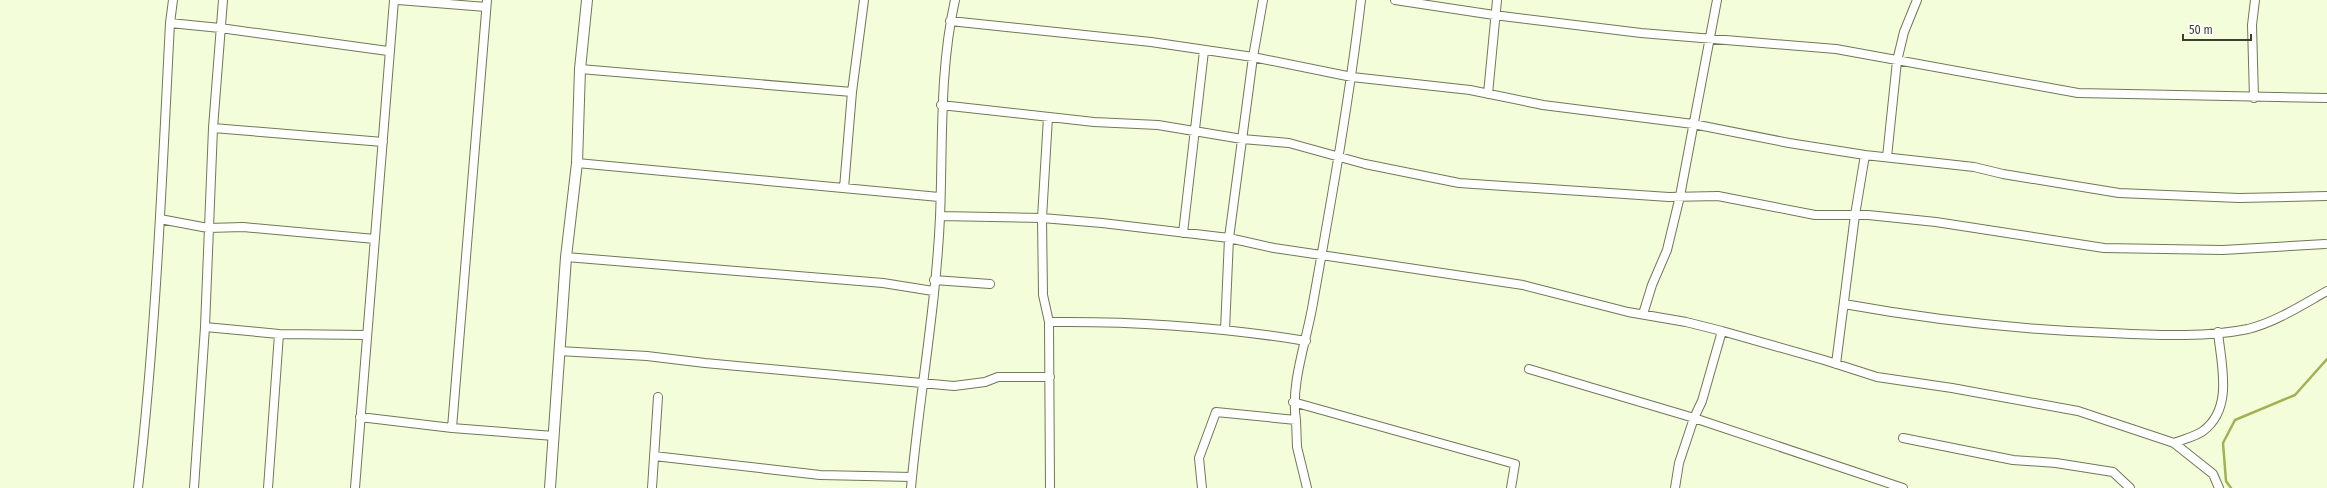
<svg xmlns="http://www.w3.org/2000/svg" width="2327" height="488" font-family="'Fira Sans Condensed',sans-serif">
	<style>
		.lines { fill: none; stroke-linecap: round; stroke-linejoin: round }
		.stream { stroke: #a0b253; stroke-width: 2.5 }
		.minor-casing { stroke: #707858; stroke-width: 10 }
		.tertiary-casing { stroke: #707858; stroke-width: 12 }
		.minor { stroke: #fff; stroke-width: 8 }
		.tertiary { stroke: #fff; stroke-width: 10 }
	</style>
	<rect width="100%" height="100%" fill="#f4fdd9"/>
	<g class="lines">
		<!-- stream -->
		<path class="stream" d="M2231,488L2226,481L2223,443L2235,420L2295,395L2327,359"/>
		<defs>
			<path id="minor" d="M398,0L486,7
				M1395,0L1494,15L1641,33L1836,49L2078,93L2327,98
				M950,21L1151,42L1253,57L1352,77L1470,90L1543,105L1693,124L1789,143L1865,155L1974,167L2003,174L2119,193L2239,198L2327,196
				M170,23L220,28L388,51
				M580,69L852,92
				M1488,94L1497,0
				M2254,98L2252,25L2255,0
				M941,105L1094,122L1158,125L1242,139L1289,143L1365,164L1459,183L1669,197L1718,196L1815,215H1868L1936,222L2104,248L2223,250L2325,244
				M1048,117L1042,218L1043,295L1049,322L1050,488
				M213,128L383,142
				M1887,157L1897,61L1904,32L1917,0
				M577,163L939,197
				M844,188L852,92L864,0
				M940,216L1042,218L1102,223L1229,238L1274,248L1523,285L1628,312L1686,322L1722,331L1824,360L1877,377L1952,388L2078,411L2174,443L2213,474L2219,488
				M160,219L208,228L243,227L375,239
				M1183,233L1204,51
				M566,257L883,283L933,291
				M934,280L990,284
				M1844,304C1933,320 2022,330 2112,333C2157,335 2204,338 2248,329C2276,322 2302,305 2327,291
				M1643,314L1652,285L1667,250L1680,196L1717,0
				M1049,322C1135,321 1221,327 1306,341
				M205,327L279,334L367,335
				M1225,330L1229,238L1253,57L1263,0
				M559,351L647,356L705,363L954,386L985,382L998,377H1050
				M1836,364L1855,215L1865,155
				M1529,369L1694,418L1903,488
				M1293,402L1515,464L1511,488
				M360,417L452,428L554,436
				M1296,420L1297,447L1307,488
				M452,428L487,0
				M1903,438L2013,460L2056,463L2113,472L2130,488
				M2174,443C2183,439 2195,437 2203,431C2234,408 2221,364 2218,332
				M654,456L820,475L912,477
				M138,488C156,334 162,178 170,23L173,0
				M194,488L205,327L213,128L223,0
				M268,488L279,334
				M355,488L394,0
				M652,488L658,397
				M911,488C919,398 936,307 940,217C943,144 939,72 955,0
				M1202,488L1199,458L1216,412L1296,420C1290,384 1307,340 1313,303C1331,202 1349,102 1361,0
				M1675,488L1679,463L1694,418L1702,401L1722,331"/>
			<path id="tertiary" d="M550,488L566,257L577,163L580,69L587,0"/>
		</defs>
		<!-- minor casing -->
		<use href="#minor" class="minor-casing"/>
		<!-- tertiary casing -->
		<use href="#tertiary" class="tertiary-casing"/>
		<!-- minor -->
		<use href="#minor" class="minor"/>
		<!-- tertiary -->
		<use href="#tertiary" class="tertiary"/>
	</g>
	<!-- scale -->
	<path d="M2183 34v6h68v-6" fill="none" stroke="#3b3f30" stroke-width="2"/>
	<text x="2189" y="34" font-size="12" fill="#3b3f30" stroke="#ffffff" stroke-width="3" paint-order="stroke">50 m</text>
</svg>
